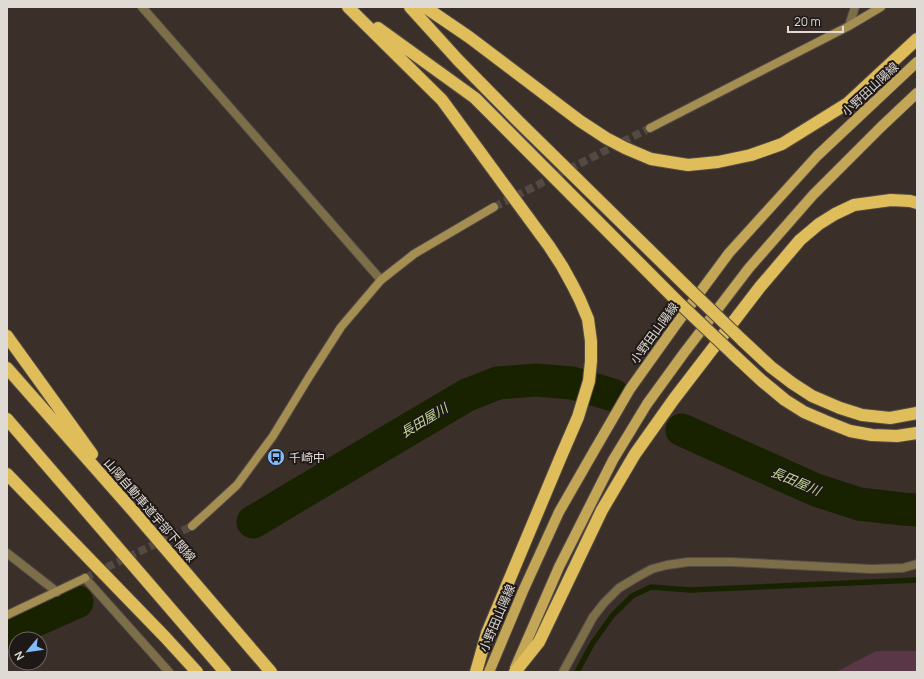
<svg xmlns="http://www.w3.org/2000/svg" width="924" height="679" font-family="Manrope,'Noto Sans JP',sans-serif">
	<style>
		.green { fill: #5a3747 }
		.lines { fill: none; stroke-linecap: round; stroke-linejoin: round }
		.stream { stroke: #182200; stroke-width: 5.5 }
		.river { stroke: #182200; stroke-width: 33 }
		.secondary-tunnel { stroke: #534a43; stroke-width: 8; stroke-dasharray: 8 4; stroke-linecap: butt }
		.street-casing { stroke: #554b45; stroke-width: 10 }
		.secondary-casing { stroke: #554b45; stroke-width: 10 }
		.primary-casing { stroke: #554b45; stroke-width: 12 }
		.highway-casing { stroke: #554b45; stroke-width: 14 }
		.street { stroke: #7b6e49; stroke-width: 8 }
		.secondary { stroke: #a48e52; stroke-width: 8 }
		.primary { stroke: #c3a757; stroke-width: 10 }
		.highway { stroke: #e0bd5b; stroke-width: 12 }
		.highway-bridge-casing { stroke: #554b45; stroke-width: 14; stroke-linecap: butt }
		.highway-bridge { stroke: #e0bd5b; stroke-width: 12 }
		.labels { text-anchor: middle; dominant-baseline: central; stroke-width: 4; stroke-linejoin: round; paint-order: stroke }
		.street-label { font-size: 12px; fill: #e0dad5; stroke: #1e1916 }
		.poi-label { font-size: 12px; fill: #e0dad5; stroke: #1e1916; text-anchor: start }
		.water-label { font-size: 13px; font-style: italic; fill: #c4db96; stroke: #1e1916 }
	</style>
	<rect width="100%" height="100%" fill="#3a3029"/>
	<!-- green -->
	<path class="green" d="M876,651H917V672H836Z"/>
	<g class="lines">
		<!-- stream -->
		<path class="stream" d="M577,672L592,644L612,616L632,596L651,587L690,590L917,580"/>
		<!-- river -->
		<path class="river" d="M682,430L816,490L859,504L902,509L917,510
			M253,522L283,504L467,395L498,383L536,380L572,383L613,395
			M7,633L77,602"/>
		<!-- secondary-tunnel -->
		<path class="secondary-tunnel" d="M494,207L650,128
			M85,578L192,526"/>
		<defs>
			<path id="street" d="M142,7L381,280
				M849,26L855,7
				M7,553L57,592
				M85,578L169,672
				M563,672L593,617L604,603L619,588L639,576L652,569L667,565L688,562H732L871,569L903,568L917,564"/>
			<path id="secondary" d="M650,128L849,26L881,7
				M192,526L212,508L237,485L248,470L273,436L309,377L341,327L381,280L414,254L494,207
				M7,615L85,578"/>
			<path id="primary" d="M515,668L559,567L613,460L647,404L684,353L749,268L813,195L881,127L917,93
				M489,672L523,591L559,512L594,451L630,389L675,326L729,253L817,156L917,62"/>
			<path id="highway" d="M348,7L442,100L549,246L562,266L573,286L580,300L588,319L591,341V361L589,381L578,417L562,454L487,633L476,672
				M410,7L458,60L518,121L687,287
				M425,7L469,37L580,121L606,138L625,148L651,159L688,165L718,162L751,155L782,144L848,103L917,39
				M378,28L475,98L677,301
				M7,336L92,454
				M742,340L771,367L792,383L812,396L840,408L862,415L890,418L917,413
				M733,354L762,381L785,400L804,412L825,421L850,431L872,435L897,436L917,433
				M7,368L134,512L271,672
				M7,419L225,672
				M7,474L165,637L197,672
				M515,672L539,642L602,510L635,454L674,399L707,356L760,287L800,240L819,224L835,214L854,205L891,200L910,201L917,203"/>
		</defs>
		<!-- street casing -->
		<use href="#street" class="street-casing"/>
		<!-- secondary casing -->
		<use href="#secondary" class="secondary-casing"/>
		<!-- primary casing -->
		<use href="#primary" class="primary-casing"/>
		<!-- highway casing -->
		<use href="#highway" class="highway-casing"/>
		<!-- street -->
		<use href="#street" class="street"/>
		<!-- secondary -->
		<use href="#secondary" class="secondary"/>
		<!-- primary -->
		<use href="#primary" class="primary"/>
		<!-- highway -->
		<use href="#highway" class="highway"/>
		<defs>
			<path id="highway-bridge" d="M687,287L742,340
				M677,301L733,354"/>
		</defs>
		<!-- highway-bridge casing -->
		<use href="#highway-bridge" class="highway-bridge-casing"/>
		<!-- highway-bridge -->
		<use href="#highway-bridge" class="highway-bridge"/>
	</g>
	<!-- icons -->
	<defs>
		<symbol id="bus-disc" viewBox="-11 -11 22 22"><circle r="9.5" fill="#82bcfa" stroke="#1e1916"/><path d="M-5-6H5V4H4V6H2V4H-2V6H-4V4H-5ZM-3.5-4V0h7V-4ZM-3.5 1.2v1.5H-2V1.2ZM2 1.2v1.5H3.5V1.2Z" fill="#111"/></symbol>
	</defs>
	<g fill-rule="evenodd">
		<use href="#bus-disc" x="266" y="447" width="20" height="20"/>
	</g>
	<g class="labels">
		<!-- street labels -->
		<g class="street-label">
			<text transform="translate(870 89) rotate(-43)">小野田山陽線</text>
			<text transform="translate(654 333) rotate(-54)">小野田山陽線</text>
			<text transform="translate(150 510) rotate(49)">山陽自動車道宇部下関線</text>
			<text transform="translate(497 618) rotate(-67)">小野田山陽線</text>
		</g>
		<!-- poi labels -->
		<g class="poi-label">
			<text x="289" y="457">千崎中</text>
		</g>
		<!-- water labels -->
		<g class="water-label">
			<text transform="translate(424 420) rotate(-31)">長田屋川</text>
			<text transform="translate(796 481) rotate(23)">長田屋川</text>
		</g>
	</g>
	<!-- border -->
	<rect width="924" height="679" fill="none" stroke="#e0dad5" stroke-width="16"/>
	<!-- north arrow -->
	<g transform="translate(28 651) rotate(241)"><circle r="19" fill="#1e1916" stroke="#6c6662"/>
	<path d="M0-3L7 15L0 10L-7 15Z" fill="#82bcfa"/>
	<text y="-6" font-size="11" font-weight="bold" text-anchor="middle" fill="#e0dad5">N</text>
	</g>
	<!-- scale -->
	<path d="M788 26v6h55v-6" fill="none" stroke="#e0dad5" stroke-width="2"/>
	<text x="794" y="26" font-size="12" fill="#e0dad5" stroke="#1e1916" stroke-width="3" paint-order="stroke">20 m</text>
</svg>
